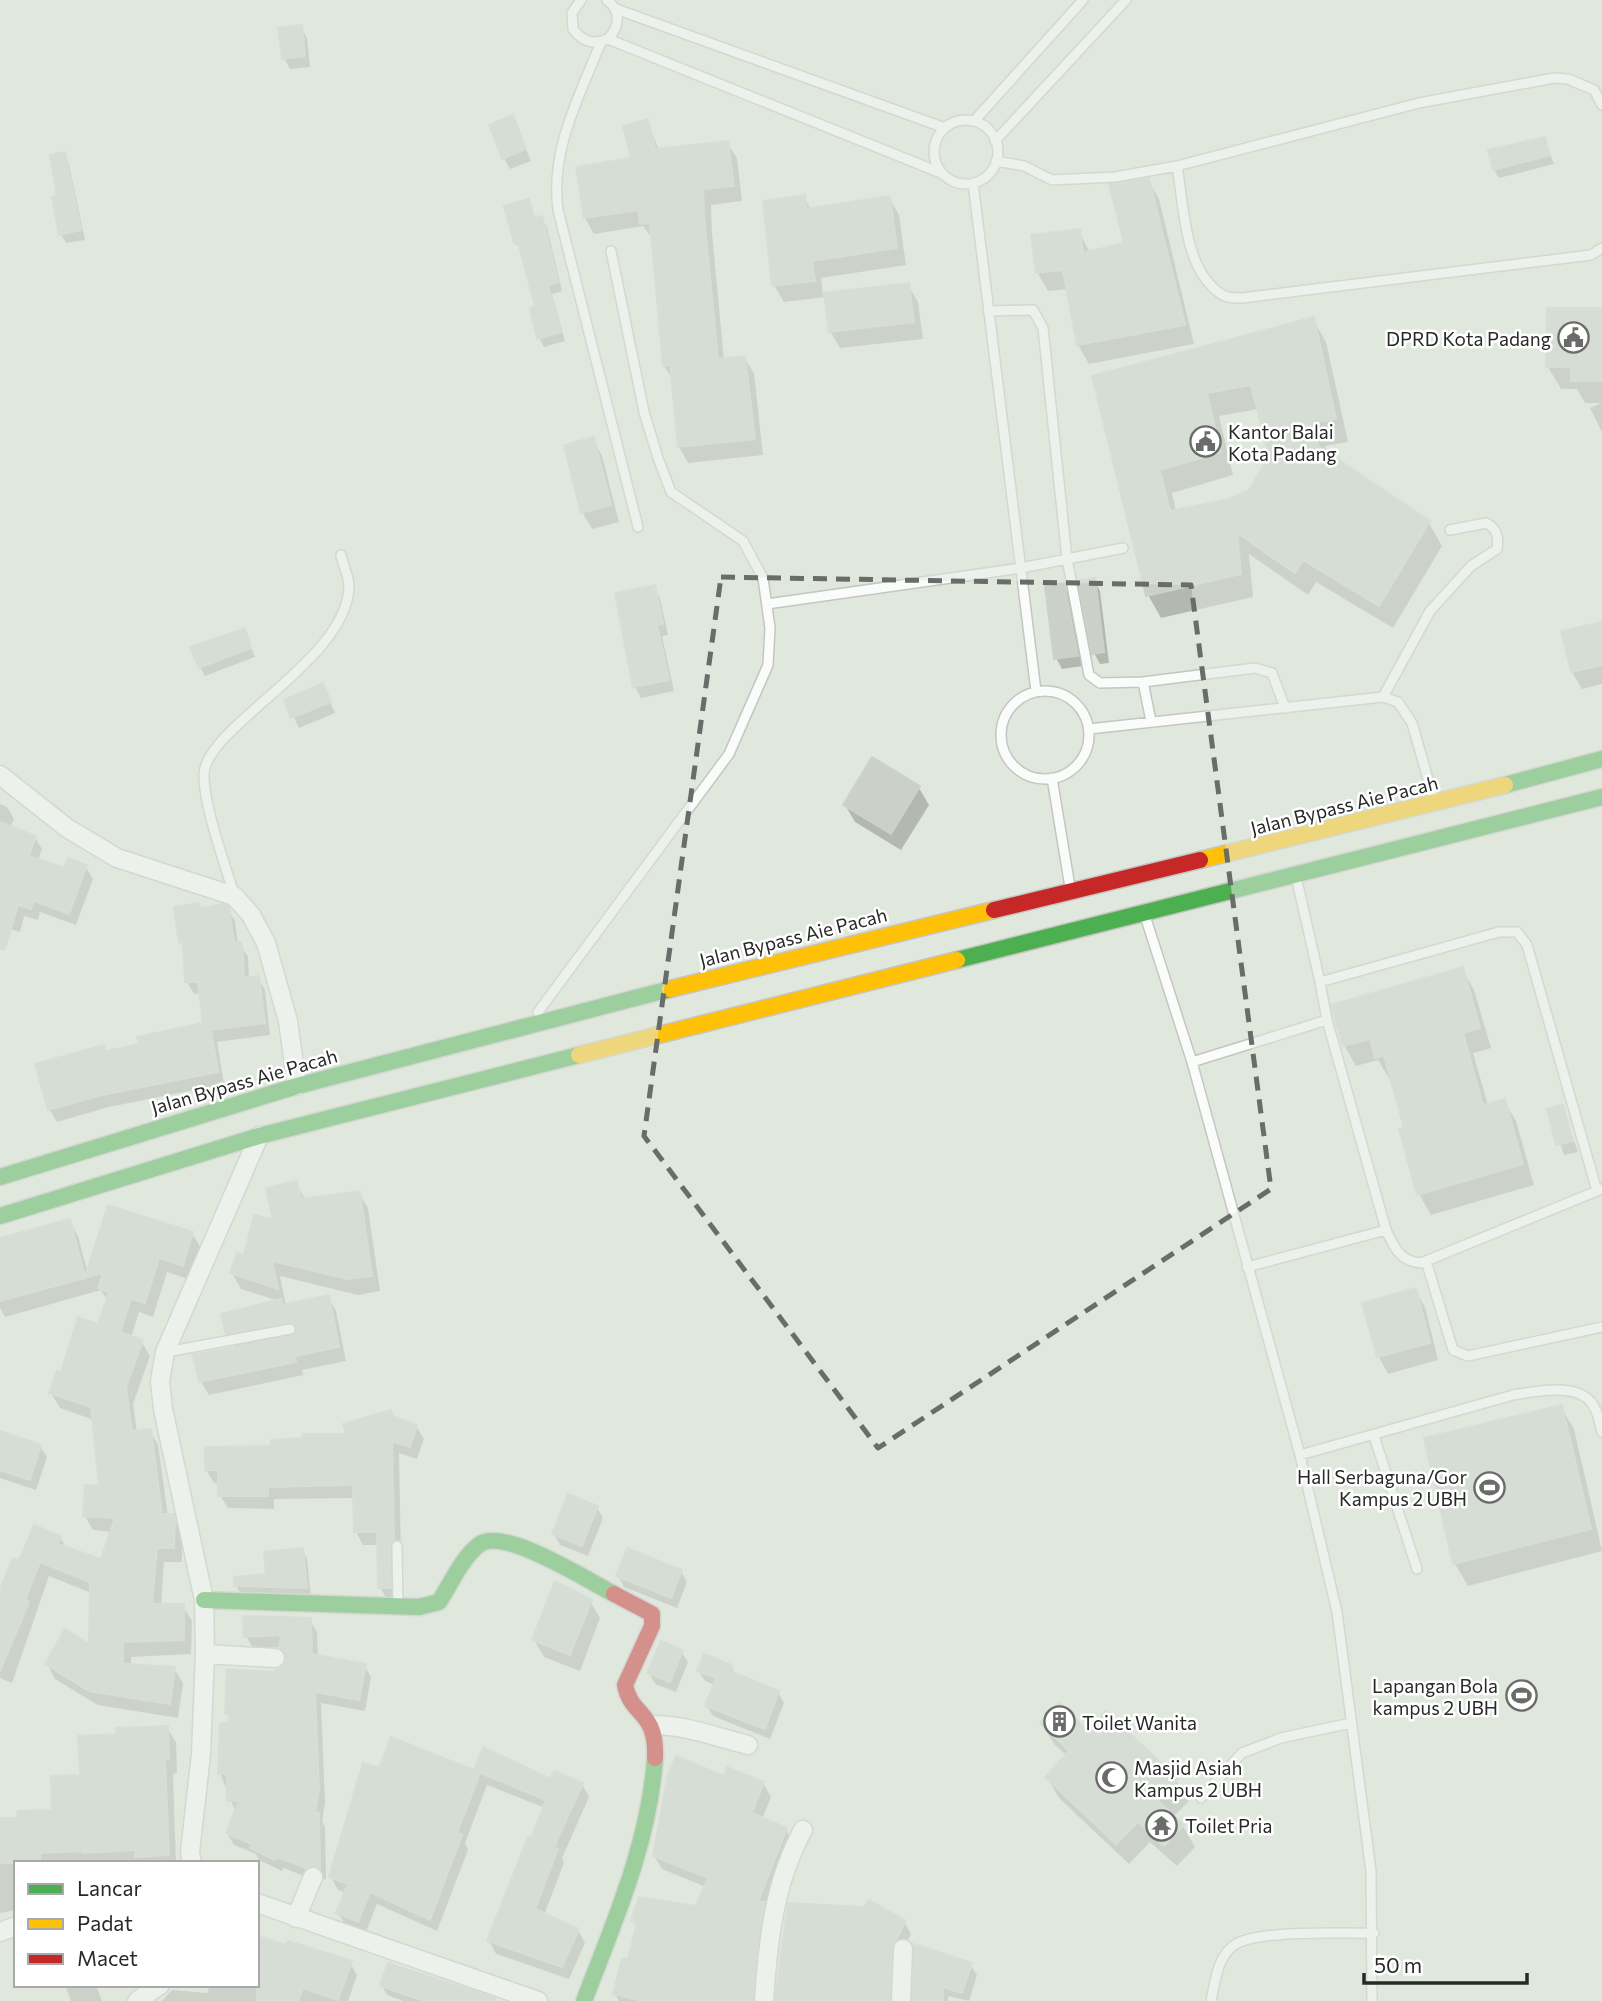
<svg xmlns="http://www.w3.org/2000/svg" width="1602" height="2001" font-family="Commissioner,sans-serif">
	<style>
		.shadow { fill: #0003; fill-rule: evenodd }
		.building { fill: #cbd1c9; stroke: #ccd2ca; stroke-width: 2; fill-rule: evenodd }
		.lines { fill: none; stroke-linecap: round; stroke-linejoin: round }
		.lane-casing { stroke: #c5c5c3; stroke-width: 12 }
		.street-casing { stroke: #c5c5c3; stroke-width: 21 }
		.fast-casing { stroke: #c5c5c3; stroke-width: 19 }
		.slow-casing { stroke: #c5c5c3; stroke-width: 19 }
		.jam-casing { stroke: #c5c5c3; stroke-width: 19 }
		.lane { stroke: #fafcfa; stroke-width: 9 }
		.street { stroke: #fafcfa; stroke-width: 18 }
		.fast { stroke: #4caf50; stroke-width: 16 }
		.slow { stroke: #ffc107; stroke-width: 16 }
		.jam { stroke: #c62828; stroke-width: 16 }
		.marked { fill: none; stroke: #696c68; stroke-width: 5; stroke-dasharray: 14 9; stroke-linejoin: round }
		.labels { text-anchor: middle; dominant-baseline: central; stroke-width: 5; stroke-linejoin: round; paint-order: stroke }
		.poi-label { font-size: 19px; fill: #292929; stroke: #fff; text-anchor: start }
		.street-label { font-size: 19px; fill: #292929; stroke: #fff }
	</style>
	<rect width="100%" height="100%" fill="#e0e8de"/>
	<!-- shadow -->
	<path class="shadow" d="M301,27L307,38L310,67L290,69L284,58Z
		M512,117L531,161L510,169L504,158Z
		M647,121L659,150L727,143L737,158L742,201L711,205L712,233L724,360L744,358L754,373L763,455L688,463L679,447L673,380L664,366L653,239L643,226L594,234L585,218L633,159Z
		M1544,139L1554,164L1499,178L1494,170Z
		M64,154L69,164L85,240L66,243L61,234L59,197Z
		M1148,180L1159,199L1194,344L1089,364L1078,345L1069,289L1048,291L1037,272L1079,231L1090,253L1126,244Z
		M804,197L811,210L889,198L899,215L906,265L821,278L823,295L908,285L918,302L923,339L840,348L830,331L826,297L784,302L774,285Z
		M528,201L536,219L541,218L547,227L562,291L552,294L565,341L544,347L539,338L537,307L523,251L515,243Z
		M1602,310V432L1590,408L1601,403H1585L1577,389H1561L1548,367Z
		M1313,319L1326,342L1348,442L1325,446L1327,454L1429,523L1442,546L1393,628L1316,582L1308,595L1249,554L1253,597L1161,618L1148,595L1095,378ZM1259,409L1269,448L1265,465L1250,491L1229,501L1176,511L1172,493L1233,475L1219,416Z
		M593,439L602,456L619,522L592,529L582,512Z
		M1094,580L1100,591L1109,663L1100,664L1094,653Z
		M1063,585L1070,596L1083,666L1062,669L1056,658Z
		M654,587L660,598L668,635L662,636L674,691L641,698L635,687L617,594Z
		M1602,624V684L1582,689L1572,672Z
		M244,630L255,657L205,676L200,667Z
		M322,685L335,713L299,728L286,701Z
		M919,788L929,805L901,850L855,822L845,805Z
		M0,804L7,807L14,819L10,828L35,837L42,849L38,861L65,871L86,867L93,879L76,925L40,912L38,920L24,916L20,932L0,926Z
		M198,905L201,910L228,909L235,921L238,944L248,956L249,979L258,978L265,990L270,1035L217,1042L224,1084L109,1107L57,1122L50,1110L37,1065L141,1045L205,1024L201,993L194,994L187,982L185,951L181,942Z
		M1462,969L1474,990L1491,1048L1473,1053L1488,1105L1504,1101L1516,1121L1534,1185L1431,1215L1419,1194L1406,1129L1392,1077L1389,1078L1378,1060L1356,1066L1344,1045Z
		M1562,1107L1578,1152L1564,1155L1549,1111Z
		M296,1183L305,1199L359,1193L368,1208L380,1291L358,1295L280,1276L286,1306L328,1297L336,1311L346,1361L302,1370L303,1375L209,1395L201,1382L236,1348L228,1333L279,1301L241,1289L232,1273L275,1222Z
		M69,1221L78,1236L88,1274L192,1233L201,1248L191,1280L167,1272L153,1317L139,1312L131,1338L141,1341L150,1356L133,1404L137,1432L150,1431L158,1445L168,1516H173L182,1535V1562H164L161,1606H183L192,1621L191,1654L131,1657V1666L174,1669L183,1683L178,1718L98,1705L55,1679L47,1664L91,1647V1593L49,1576L12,1683L0,1678V1592L20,1563L60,1537L67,1549L102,1561L112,1532L93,1530L85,1516L101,1487L94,1420L60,1408L51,1393L99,1326L108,1301L101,1290L5,1317L0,1308V1240Z
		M1415,1290L1425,1307L1438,1360L1388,1374L1379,1357L1365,1304Z
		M1561,1407L1574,1429L1602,1551L1468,1586L1455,1564L1426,1440Z
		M394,1418L416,1426L424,1439L417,1459L399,1453L401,1554L397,1601H388L380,1587L379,1545H363L356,1532L355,1498L274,1499V1509L228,1508L220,1495V1483H214L206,1470L273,1448L349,1435Z
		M0,1433L40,1446L47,1457L36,1490L0,1478Z
		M597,1507L603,1518L588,1556L560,1545L554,1534Z
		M302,1549L307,1559L311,1598L242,1595L236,1586L268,1576Z
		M681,1571L687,1582L677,1608L624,1587L618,1576Z
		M590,1601L600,1618L580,1671L544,1657L534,1640Z
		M310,1620L317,1632L318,1657L364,1665L371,1677L365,1711L321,1703L325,1803L322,1821L325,1827L326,1880L320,1877L313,1880L284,1868L282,1871L259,1860L256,1854L234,1845L227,1833L236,1813L220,1773L230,1725L227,1713L288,1660L280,1647L253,1648L246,1636Z
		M681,1651L688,1662L676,1692L655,1684L649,1673Z
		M731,1666L736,1676L778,1692L784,1703L770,1739L713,1716L707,1706L715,1685L705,1681L699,1671Z
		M1042,1723L1088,1733L1176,1780L1189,1801L1173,1817L1183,1826L1195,1847L1177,1866L1150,1842L1129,1864L1059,1798L1047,1777L1067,1756L1054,1744Z
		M167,1728L176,1742L177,1773L173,1774L176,1863H16V1910L0,1913V1820H20L54,1811L118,1736Z
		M380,1770L475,1772L582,1784L589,1797L562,1858L564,1863L544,1915L578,1930L585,1943L569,1979L496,1954L489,1941L545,1808L487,1785L465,1843L468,1850L437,1931L377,1904L365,1934L346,1926L338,1913L346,1893L338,1890L331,1877Z
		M725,1778L763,1783L771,1797L762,1819L785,1829L793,1842L762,2001H619L615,1994L638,1929L633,1921L697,1908L706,1887L662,1869L654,1856Z
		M905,1923L911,1934L897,1960L895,2001H777Z
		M288,1947L350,1963L357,1975L348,2001H162L172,1990L207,1993L210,1985H257Z
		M970,1964L977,1975L969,2001L948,1996V2001H914Z
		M65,1985H96L102,2001H71Z
		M382,1986L474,2001H403L387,1995Z"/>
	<!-- building -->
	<path class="building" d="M302,25L305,56L282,59L278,28Z
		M513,115L526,149L502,159L489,125Z
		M648,119L655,149L728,141L734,186L703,189L704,216L718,359L745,356L755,439L678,447L670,365L663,366L650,223L640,224L638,210L584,218L576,167L631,158L623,126Z
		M1545,137L1550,155L1493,170L1488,150Z
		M65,152L81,230L59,235L52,197L57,196L50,155Z
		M1149,178L1185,325L1077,345L1063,270L1036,273L1031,235L1080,229L1083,253L1124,243L1109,184Z
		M805,195L806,209L890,196L897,248L812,261L815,281L772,286L763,201Z
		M529,199L534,218L542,216L547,235L558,282L548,285L561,332L537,339L530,308L535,306L518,242L514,243L504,206Z
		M909,283L914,322L829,332L824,293Z
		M1547,308H1602V381H1571V367H1546Z
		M1314,317L1336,419L1313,423L1318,446L1430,521L1379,606L1303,560L1295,573L1237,533L1241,574L1146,596L1092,376ZM1251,385L1267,448L1264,465L1249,490L1229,499L1170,511L1160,470L1221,452L1207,393Z
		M594,437L611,505L581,513L564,445Z
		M1095,578L1104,652L1092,654L1078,581Z
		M1064,583L1078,656L1054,659L1045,586Z
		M655,585L663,624L657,625L669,680L633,687L615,593Z
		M1602,622V665L1571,672L1561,631Z
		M245,628L251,648L199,668L190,647Z
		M323,683L331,702L291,718L284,700Z
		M872,757L920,786L891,834L843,805Z
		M0,822L36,836L29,856L64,868L68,858L87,865L69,914L34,901L31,909L18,905L5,949H0Z
		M199,903L200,908L223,904L229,907L234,942H242L244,978L259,976L265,1023L211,1030L218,1072L102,1095L48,1110L35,1064L104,1045L106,1051L139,1044L137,1037L203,1023L198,982H185L183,942L179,943L174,907Z
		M1463,967L1480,1028L1463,1033L1483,1105L1505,1099L1523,1164L1417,1195L1399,1129L1404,1128L1384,1055L1375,1058L1370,1039L1343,1046L1331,1005Z
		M1563,1105L1573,1141L1556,1145L1547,1109Z
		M297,1181L301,1199L360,1191L372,1276L348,1279L272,1261L278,1289L230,1273L237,1253L244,1255L254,1215L273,1220L266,1188Z
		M108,1205L193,1232L183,1266L159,1258L145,1303L131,1299L120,1332L143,1340L126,1388L132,1431L151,1429L162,1514H174L175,1519L174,1548H157L152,1604H184V1640L123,1642V1664L175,1667L170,1704L89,1691L45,1664L65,1629L89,1644L90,1582L40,1562L25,1600L29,1602L0,1671V1589L13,1558L19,1561L34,1525L61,1536L58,1544L101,1559L115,1518L83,1516L85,1485L99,1486L91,1407L49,1393L57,1371L61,1372L78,1317L98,1324L109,1292L98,1288L103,1273L0,1301V1238L70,1219L85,1277Z
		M1416,1288L1430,1343L1377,1357L1362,1303Z
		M329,1295L339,1347L295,1356L296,1362L199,1382L193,1355L291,1336L297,1331L296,1325L289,1322L226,1334L221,1314L281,1299L282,1305Z
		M1562,1405L1591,1529L1453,1564L1424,1438Z
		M391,1410L393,1416L417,1425L410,1447L392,1441L394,1540L390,1546L391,1588H378L377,1532H354L353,1485L268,1487V1496H218V1470H205V1447L271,1446V1440L303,1438V1434H346L343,1424Z
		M0,1431L41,1445L30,1480L0,1470Z
		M568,1494L598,1506L582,1546L552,1534Z
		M303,1548L307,1588L234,1586V1577L266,1574L264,1552Z
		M627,1548L682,1570L671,1598L616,1576Z
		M555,1581L592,1600L570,1655L532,1640Z
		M243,1616L311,1618L312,1654L366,1664L359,1700L315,1692L319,1790L315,1812L319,1813L320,1869L312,1866L306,1868L277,1857L275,1860L250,1848L252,1844L226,1833L239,1801H227V1774H218L220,1724L228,1723L229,1714H225L227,1669L274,1672L286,1659L285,1652L279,1648L281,1635L244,1637Z
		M661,1641L683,1650L670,1682L647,1673Z
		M704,1654L732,1665L730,1671L779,1691L765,1729L705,1706L716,1678L697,1671Z
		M1059,1703L1088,1731L1106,1711L1178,1779L1157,1800L1184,1825L1164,1846L1138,1822L1116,1844L1045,1777L1069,1751L1040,1723Z
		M168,1726L169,1759H165L169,1855L135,1857V1850L83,1853V1851L40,1853L41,1863H0V1818H18L17,1811L52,1810L51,1776L80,1775L78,1736L116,1734V1728Z
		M391,1737L474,1770L483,1747L551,1779L554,1771L583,1783L554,1847L558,1849L535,1909L579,1929L562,1967L487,1941L528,1837L531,1838L546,1800L480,1773L457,1833L462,1835L430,1920L370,1892L358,1922L336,1913L348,1884L329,1877L363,1763L379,1768Z
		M676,1756L724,1776L727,1767L764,1782L752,1813L787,1828L758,1902H765L753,2001H642L613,1994L622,1958L628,1959L637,1923L631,1921L639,1897L696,1906L708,1878L653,1856L668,1775Z
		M869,1900L906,1921L892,1948L890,2001H775L788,1903L864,1907Z
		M257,1936L286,1945L288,1941L352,1961L338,2000L303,1988L298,2001H257Z
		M913,1944L972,1963L962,1993L943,1987V2001H912Z
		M388,1963L495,1998V2001H424L380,1986Z"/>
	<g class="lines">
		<defs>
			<path id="lane" d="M581,0L572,13L573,29C583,42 593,45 608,39C620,26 621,11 607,0
				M616,9L945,128
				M608,39L941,173
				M601,42C579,97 550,150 558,210L638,527
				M934 152a32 32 0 1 1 64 0a32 32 0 1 1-64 0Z
				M974,121L1083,0
				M995,141L1126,0
				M996,161L1024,166L1052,180L1115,177L1177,166L1419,103L1554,78L1568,79L1594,90L1602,105
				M1177,166C1184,206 1184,270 1221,294C1226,298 1235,298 1242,298L1591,255L1602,248
				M973,183L1036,691
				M988,311L1033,310L1043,328L1067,559L1089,675L1100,683L1143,682L1255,668L1272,673L1285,708
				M767,604L1021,568L1123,548
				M1143,682L1151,721
				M1001 735a44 44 0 1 1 88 0a44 44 0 1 1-88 0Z
				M1383,697L1430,611L1471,566L1497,549C1499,537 1497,528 1486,523L1450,530
				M1089,729L1383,697L1398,702L1412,723L1434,800
				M1052,778L1070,887
				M1297,881L1320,982
				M234,894C225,865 203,803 204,774C206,726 348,660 349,586C349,577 343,565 341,555
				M1146,919L1192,1062L1300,1455L1337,1612L1371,1871L1372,2001
				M538,1012L729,754L768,665L770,628L763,578L743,541L671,492L658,458L644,412L611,251
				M1192,1062L1327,1020
				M1597,1191L1527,945L1517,932H1499L1320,982L1327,1020L1386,1230C1394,1247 1400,1262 1421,1263L1602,1189
				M1426,1261L1453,1350L1468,1356L1602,1327
				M1247,1267L1386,1230
				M167,1352L290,1329
				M1374,1436L1417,1569
				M1300,1455L1513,1395C1534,1392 1573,1383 1590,1401C1598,1409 1599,1422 1602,1432
				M397,1546L398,1606
				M1201,1798L1242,1753L1281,1738L1351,1723
				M1211,2001C1215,1983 1217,1958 1233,1946C1254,1929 1343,1934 1374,1933"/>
			<path id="street" d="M0,775L67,828L117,858L234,896L251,915L266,943L288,1021L297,1086
				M205,1654L275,1658
				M652,1725C687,1725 715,1737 748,1745
				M192,1863L190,1852L201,1754L205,1654L204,1600L163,1409L160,1381L165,1352L259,1136
				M257,1903L538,2001
				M296,1918L313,1877
				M0,1932L16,1926
				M137,2001L160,1985
				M764,2001C768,1941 774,1883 803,1830
				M901,2001L903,1949"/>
			<path id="fast" d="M1505,785L1602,759
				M957,960L1602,797
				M0,1177L297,1086L670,989
				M0,1216L259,1136L579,1055
				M204,1600L419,1607L439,1602C450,1585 463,1556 480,1544C504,1527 589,1581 614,1594
				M584,2001C614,1922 649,1844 655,1758"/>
			<path id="slow" d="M1200,860L1505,785
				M670,989L994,910
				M579,1055L957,960"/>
			<path id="jam" d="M994,910L1200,860
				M614,1594L652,1614V1626L625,1685C631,1717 657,1710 655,1758"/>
		</defs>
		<!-- lane casing -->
		<use href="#lane" class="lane-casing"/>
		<!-- street casing -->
		<use href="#street" class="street-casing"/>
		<!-- fast casing -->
		<use href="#fast" class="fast-casing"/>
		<!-- slow casing -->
		<use href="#slow" class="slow-casing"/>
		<!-- jam casing -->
		<use href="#jam" class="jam-casing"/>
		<!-- lane -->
		<use href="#lane" class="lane"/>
		<!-- street -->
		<use href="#street" class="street"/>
		<!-- fast -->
		<use href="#fast" class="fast"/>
		<!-- slow -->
		<use href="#slow" class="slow"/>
		<!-- jam -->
		<use href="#jam" class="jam"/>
	</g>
	<!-- marked area -->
	<path d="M0 0H1602V2001H0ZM721,577L1191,585L1271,1189L878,1448L644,1136Z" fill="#e0e8de" fill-opacity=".55" fill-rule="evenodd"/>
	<path class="marked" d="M721,577L1191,585L1271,1189L878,1448L644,1136Z"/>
	<!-- icons -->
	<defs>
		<symbol id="civic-ring" viewBox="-11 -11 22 22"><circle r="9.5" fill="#fff" stroke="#696c68" stroke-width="1.5"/><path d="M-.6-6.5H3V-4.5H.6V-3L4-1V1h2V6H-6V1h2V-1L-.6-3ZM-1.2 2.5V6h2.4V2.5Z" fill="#696c68"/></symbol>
		<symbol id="stadium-ring" viewBox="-11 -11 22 22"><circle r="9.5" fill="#fff" stroke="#696c68" stroke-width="1.5"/><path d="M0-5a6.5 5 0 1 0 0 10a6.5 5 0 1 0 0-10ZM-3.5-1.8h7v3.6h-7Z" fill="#696c68"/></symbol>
		<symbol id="building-ring" viewBox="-11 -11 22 22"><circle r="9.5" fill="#fff" stroke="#696c68" stroke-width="1.5"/><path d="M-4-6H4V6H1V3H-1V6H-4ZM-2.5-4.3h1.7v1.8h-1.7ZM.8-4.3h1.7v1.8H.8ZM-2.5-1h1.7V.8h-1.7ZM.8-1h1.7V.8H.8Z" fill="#696c68"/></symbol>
		<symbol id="mosque-ring" viewBox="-11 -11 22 22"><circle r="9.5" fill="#fff" stroke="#696c68" stroke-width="1.5"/><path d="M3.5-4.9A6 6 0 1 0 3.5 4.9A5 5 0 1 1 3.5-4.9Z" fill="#696c68"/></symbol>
		<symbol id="temple-ring" viewBox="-11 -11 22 22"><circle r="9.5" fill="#fff" stroke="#696c68" stroke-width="1.5"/><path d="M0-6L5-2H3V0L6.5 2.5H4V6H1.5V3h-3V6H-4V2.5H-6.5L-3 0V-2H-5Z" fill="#696c68"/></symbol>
	</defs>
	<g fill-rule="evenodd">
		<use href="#civic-ring" x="1556" y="320" width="35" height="35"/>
		<use href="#civic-ring" x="1188" y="424" width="35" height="35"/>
		<use href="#stadium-ring" x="1472" y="1470" width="35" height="35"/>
		<use href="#stadium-ring" x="1504" y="1678" width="35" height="35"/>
		<use href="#building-ring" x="1042" y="1704" width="35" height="35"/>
		<use href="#mosque-ring" x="1094" y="1760" width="35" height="35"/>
		<use href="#temple-ring" x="1144" y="1808" width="35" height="35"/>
	</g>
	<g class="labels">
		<!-- poi labels -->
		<g class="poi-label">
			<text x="1551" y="338" text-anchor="end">DPRD Kota Padang</text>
			<text x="1228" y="431">Kantor Balai<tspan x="1228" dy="22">Kota Padang</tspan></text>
			<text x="1467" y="1476" text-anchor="end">Hall Serbaguna/Gor<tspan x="1467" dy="22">Kampus 2 UBH</tspan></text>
			<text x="1498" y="1685" text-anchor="end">Lapangan Bola<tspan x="1498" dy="22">kampus 2 UBH</tspan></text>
			<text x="1082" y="1722">Toilet Wanita</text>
			<text x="1134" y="1767">Masjid Asiah<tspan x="1134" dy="22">Kampus 2 UBH</tspan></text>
			<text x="1185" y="1825">Toilet Pria</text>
		</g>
		<!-- street labels -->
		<g class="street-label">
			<text transform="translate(1344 805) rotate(-14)">Jalan Bypass Aie Pacah</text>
			<text transform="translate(793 937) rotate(-14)">Jalan Bypass Aie Pacah</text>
			<text transform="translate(244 1081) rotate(-16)">Jalan Bypass Aie Pacah</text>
		</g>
	</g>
	<!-- legend -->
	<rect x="14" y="1861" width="245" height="126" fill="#ffffff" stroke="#a9a9a9" stroke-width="2"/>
	<rect x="28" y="1884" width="35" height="10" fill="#4caf50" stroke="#a9a9a9" stroke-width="2"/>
	<text x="77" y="1896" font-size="21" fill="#292929">Lancar</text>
	<rect x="28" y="1919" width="35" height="10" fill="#ffc107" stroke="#a9a9a9" stroke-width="2"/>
	<text x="77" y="1931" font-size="21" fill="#292929">Padat</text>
	<rect x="28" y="1954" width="35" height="10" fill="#c62828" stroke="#a9a9a9" stroke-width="2"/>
	<text x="77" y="1966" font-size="21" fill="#292929">Macet</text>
	<!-- scale -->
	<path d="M1364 1973v10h163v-10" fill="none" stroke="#292929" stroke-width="3.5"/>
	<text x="1374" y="1973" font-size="21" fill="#292929" stroke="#ffffff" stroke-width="5" paint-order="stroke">50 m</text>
</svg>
